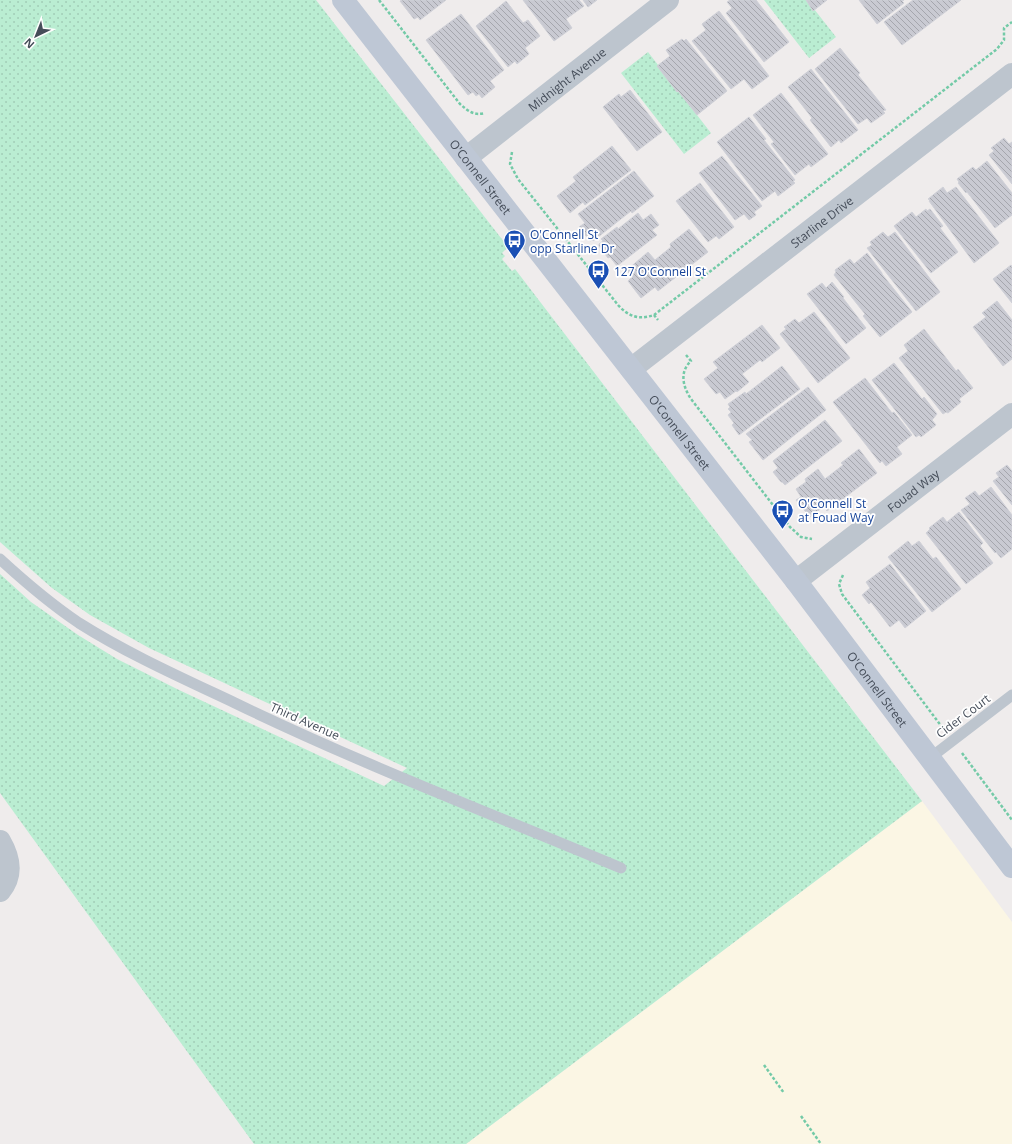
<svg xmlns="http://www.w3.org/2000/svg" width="1012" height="1144" font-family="'Open Sans',sans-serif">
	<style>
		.commercial { fill: #fbf6e4 }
		.grass { fill: url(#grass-dots) }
		.building { fill: url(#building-back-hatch); stroke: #d0d1d8 }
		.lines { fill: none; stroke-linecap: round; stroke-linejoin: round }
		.path { stroke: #73caa7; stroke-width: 2.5; stroke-dasharray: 3 2; stroke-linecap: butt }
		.lane { stroke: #bdc5ce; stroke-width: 11 }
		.street { stroke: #bdc5ce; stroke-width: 22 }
		.secondary { stroke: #bec7d5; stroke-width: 22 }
		.labels { text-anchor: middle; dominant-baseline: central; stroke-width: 3.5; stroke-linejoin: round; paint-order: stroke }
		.street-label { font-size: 12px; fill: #454d59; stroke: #fff }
		.transit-label { font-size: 12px; fill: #164399; stroke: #fff; text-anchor: start }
	</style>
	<defs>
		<pattern id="grass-dots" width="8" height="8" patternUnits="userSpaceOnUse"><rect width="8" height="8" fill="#baedd2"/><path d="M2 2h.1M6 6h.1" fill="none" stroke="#a1cdb7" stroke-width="1.8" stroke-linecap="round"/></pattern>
		<pattern id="building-back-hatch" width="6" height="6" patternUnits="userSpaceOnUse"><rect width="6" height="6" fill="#c9cad2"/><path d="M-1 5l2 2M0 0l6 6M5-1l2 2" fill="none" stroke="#a5a6ad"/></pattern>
	</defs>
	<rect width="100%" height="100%" fill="#efecec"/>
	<!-- commercial -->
	<path class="commercial" d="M922,801L1012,922V1144H466Z"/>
	<!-- grass -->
	<path class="grass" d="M0,0H316L508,247L502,253L505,256L502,259L512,271L515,269L922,801L466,1144H254L0,793V574L31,602L78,635L117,659L179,690L384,786L407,768L149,648L90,615L52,588L0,542Z
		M764,0H807L836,37L809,58Z
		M648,52L711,133L684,154L621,73Z"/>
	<!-- building -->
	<path class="building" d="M402,0H446L420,20L418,17L414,19L400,1Z
		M523,0H579L584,6L566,19L572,28L554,41Z
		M583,0H597L588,7Z
		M730,0H756L789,42L764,62L726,13L732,8L727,2Z
		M806,0H827L813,11Z
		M859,0H904L902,1L904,3L877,24Z
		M913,0H961L902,45L884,22Z
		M506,1L523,23L528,20L540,36L525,48L529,54L517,64L515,61L508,67L476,26Z
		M719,11L769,76L752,89L744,79L731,89L692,41L706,30L702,24Z
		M461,14L504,70L490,81L495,87L482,98L479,94L476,96L473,92L468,95L426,40Z
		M682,39L684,41L686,39L727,91L697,115L678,91L677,92L657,66L670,56L666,50Z
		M840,48L860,73L858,75L886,110L883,111L885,113L871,123L867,118L858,124L815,69Z
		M811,69L858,130L841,143L839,140L831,147L810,120L812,118L788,87Z
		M630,90L662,132L637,151L603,107L619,94L621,97Z
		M781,93L828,154L811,167L809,164L795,175L771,144L774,142L753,115Z
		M749,117L766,139L764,140L795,180L793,181L795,183L778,196L775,191L762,201L717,142Z
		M1004,138L1009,144L1012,142V184L989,155L994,151L991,148Z
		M612,146L631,170L585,205L583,202L570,213L557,196L576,181L573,177Z
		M722,156L762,206L754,212L756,215L749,220L744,214L735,220L699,173Z
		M987,161L1012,193V215L995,228L967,192L966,193L958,183L959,182L957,179L973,167L976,170Z
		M634,171L654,196L632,213L631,211L593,241L592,240L590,241L579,227L585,223L578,214Z
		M700,183L734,227L719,239L716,236L708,242L676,201Z
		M943,187L947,193L956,187L999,243L974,263L929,201L930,200L928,199Z
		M926,209L927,211L930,209L943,226L940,228L958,252L931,273L894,226L912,212L916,217Z
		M638,213L643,220L651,214L659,225L652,230L657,235L617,266L610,257L608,258L599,246V244L603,241L601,239L617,227L618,229Z
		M689,229L708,252L658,291L655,287L641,298L628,281L632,277L627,270L648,252L655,260L671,247L670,244Z
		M883,232L888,237L895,232L940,292L916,311L867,248L872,245L870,242Z
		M867,253L882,273V274L912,312L880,337L863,316L865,314L834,275L836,272L835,270L850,259L854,264Z
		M1011,265L1012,267V303L993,279Z
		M832,282L844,297L843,298L866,328L846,344L807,294L822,283L826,288Z
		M997,301L1012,320V359L1003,366L973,327L986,317L982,313Z
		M814,312L850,358L818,383L780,334L786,329L784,327L795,319L799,323Z
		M762,325L780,348L762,362L760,360L742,374L749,382L737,392L736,391L725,399L720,392L716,394L704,379L718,368L713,362Z
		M924,329L956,371L958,369L973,388L959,399L961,402L948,413L946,412L943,414L899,358L908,351L904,345Z
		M894,363L922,399L924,397L937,414L932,420L936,425L921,437L919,435L916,437L872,380Z
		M782,366L800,389L739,435L732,425L734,423L728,415L731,412L728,409L730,407L728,404L745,392L746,394Z
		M865,378L892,413L894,412L912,435L897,447L902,454L886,466L882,461L880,463L833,402Z
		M808,387L826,410L763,460L749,442L752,440L746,434Z
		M825,420L842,441L785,485L782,482H781L773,472L778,468L773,461Z
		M859,449L877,473L827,511L823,507L810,517L796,500L801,497L796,489L806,482L805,479L818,469L825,479L843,465L841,463Z
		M1007,465L1012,471V505L993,481L999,477L996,473Z
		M991,487L1012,515V549L1001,558L996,552L995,553L961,510L970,504L965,498L975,491L979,496Z
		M959,512L983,543L980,546L993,563L966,584L926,533L930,529L929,528L943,517L947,522Z
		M908,541L912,546L919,541L933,559L936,557L961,589L932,612L888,557Z
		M890,564L926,611L905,628L899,620L890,627L871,602L869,604L862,595L870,588L866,582Z"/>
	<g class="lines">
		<!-- path -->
		<path class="path" d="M379,0L460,104C468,111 474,116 485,113
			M512,152L510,164L518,179L618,305C629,317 639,320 654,315L658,320
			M654,315L997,49L1004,40V28L1012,22
			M686,355L691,361C679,372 683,387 691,399L790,527L801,537L812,539
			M843,575L839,584L842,594L942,727
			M962,753L1012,820
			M764,1065L784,1093
			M801,1116L821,1144"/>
		<!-- lane -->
		<path class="lane" d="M0,559C25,582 51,604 79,623C128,654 182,678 235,703C361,764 492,814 621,868
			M930,758L1012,695"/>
		<!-- street -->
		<g class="street">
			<path id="s1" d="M466,158L668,0"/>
			<path id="s2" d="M631,369L1012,74"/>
			<path id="s3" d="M796,581L1012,414"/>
			<path d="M0,841C10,858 13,875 0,891"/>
		</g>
		<!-- secondary -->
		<path class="secondary" id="s4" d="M343,0L796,581L1012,867"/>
	</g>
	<!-- icons -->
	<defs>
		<symbol id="bus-pin" viewBox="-11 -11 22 30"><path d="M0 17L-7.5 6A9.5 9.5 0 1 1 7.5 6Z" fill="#1a4fb4" stroke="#fff"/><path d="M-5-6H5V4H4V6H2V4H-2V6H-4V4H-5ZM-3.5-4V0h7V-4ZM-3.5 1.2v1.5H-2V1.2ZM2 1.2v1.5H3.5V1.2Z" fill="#fff"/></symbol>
	</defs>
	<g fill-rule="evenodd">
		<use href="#bus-pin" x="502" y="228" width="25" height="34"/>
		<use href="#bus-pin" x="586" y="258" width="25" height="34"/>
		<use href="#bus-pin" x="770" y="498" width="25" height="34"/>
	</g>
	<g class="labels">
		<!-- street labels -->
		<g class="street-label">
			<text stroke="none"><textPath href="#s1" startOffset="128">Midnight Avenue</textPath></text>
			<text stroke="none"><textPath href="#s4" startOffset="224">O'Connell Street</textPath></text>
			<text stroke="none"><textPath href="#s2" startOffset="241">Starline Drive</textPath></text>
			<text stroke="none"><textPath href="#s4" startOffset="548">O'Connell Street</textPath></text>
			<text stroke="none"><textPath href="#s3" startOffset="148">Fouad Way</textPath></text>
			<text stroke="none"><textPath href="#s4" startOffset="872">O'Connell Street</textPath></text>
			<text transform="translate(963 716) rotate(-37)">Cider Court</text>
			<text transform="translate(305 721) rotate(24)">Third Avenue</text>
		</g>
		<!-- transit labels -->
		<g class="transit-label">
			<text x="530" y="234">O'Connell St<tspan x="530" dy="14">opp Starline Dr</tspan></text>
			<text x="614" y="271">127 O'Connell St</text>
			<text x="798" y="503">O'Connell St<tspan x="798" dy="14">at Fouad Way</tspan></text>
		</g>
	</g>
	<!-- north arrow -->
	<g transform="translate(36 36) rotate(223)" stroke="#ffffff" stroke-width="3" paint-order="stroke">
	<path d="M0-3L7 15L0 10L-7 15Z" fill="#454d59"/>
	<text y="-6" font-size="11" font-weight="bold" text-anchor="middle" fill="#454d59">N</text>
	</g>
</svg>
